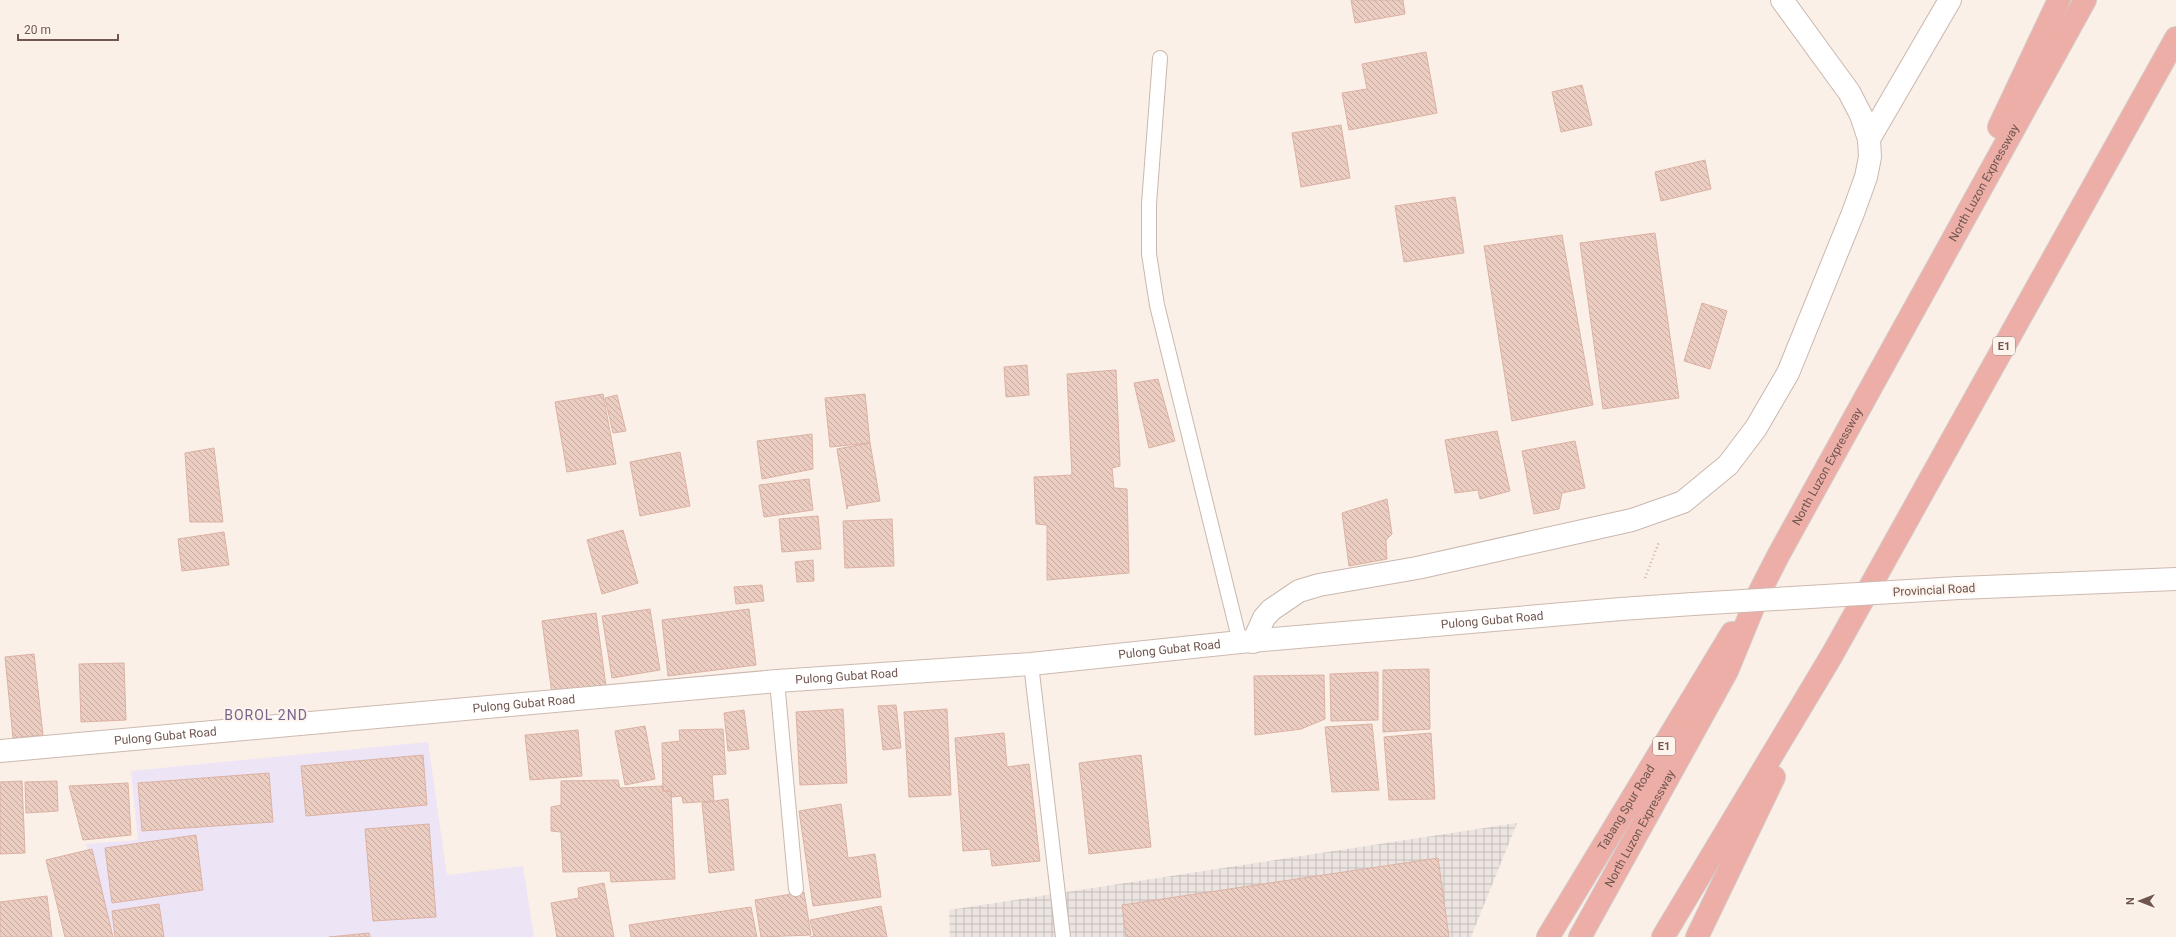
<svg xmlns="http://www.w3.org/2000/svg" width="2176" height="937" font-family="Roboto,sans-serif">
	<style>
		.industrial { fill: url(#industrial-grid) }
		.education { fill: #ede4f6 }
		.building { fill: url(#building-back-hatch); stroke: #dcb2a4 }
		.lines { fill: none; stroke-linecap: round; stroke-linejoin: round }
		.service-casing { stroke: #cab7af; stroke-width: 16 }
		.minor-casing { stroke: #cab7af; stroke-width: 24 }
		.tertiary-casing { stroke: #cab7af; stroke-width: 24 }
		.secondary-casing { stroke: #ceb9af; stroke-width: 24 }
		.motorway-casing { stroke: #d4ccca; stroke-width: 24 }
		.path { stroke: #d1b0a5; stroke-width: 2.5; stroke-dasharray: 1 3; stroke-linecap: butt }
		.service { stroke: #fff; stroke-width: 14 }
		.minor { stroke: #fff; stroke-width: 22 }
		.tertiary { stroke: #fff; stroke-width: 22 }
		.secondary { stroke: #fff; stroke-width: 22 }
		.motorway { stroke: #ecaea6; stroke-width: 22 }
		.secondary-bridge-casing { stroke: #ceb9af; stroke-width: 24; stroke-linecap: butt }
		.secondary-bridge { stroke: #fff; stroke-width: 22 }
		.labels { text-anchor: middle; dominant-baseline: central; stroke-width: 4; stroke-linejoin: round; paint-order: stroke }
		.shield { fill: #fdf4ed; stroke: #9a857e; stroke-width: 1 }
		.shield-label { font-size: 11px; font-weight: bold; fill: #70564f }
		.street-label { font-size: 12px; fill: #70564f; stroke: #fdf4ed }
		.quarter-label { font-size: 14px; letter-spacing: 1px; fill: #7a668c; stroke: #fdf4ed }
	</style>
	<defs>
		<pattern id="industrial-grid" width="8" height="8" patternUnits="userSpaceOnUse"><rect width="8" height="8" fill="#ebe4e0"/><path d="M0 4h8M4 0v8" fill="none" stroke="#c3bcb8"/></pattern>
		<pattern id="building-back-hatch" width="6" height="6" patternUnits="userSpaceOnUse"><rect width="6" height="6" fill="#eccdc2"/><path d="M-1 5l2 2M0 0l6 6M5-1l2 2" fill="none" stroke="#c4a9a0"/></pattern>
	</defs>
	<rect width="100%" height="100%" fill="#faf0e7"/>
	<!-- industrial -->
	<path class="industrial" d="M1517,823L1471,937H950L949,910Z"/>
	<!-- education -->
	<path class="education" d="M428,742L447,875L523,866L534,937H114L86,844L138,840L131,771Z"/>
	<!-- building -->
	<path class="building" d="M1351,0H1403L1405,14L1355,23Z
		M1426,52L1437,113L1349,130L1342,93L1367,89L1362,64Z
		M1582,85L1592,125L1561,132L1552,92Z
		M1341,125L1350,178L1301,187L1292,133Z
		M1705,160L1711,189L1661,201L1655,172Z
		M1455,197L1464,253L1404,262L1395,206Z
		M1655,233L1679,398L1603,409L1580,243Z
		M1562,235L1593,405L1512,421L1484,246Z
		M1702,303L1727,311L1710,369L1684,361Z
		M1027,365L1029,395L1006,397L1004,367Z
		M1116,370L1120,466L1112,468L1114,488L1127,489L1129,573L1047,580V525L1036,524L1034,477L1072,475L1067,374Z
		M1158,379L1175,441L1149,448L1134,383Z
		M603,394L616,464L567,472L555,402Z
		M865,394L870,443L830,447L825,398Z
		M617,395L626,431L613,433L605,398Z
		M1497,431L1510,491L1480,499L1478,490L1455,493L1445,440Z
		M812,434L813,469L762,479L757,441Z
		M1575,441L1585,488L1562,493L1559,509L1534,514L1522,451Z
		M870,443L880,501L848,506L847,509L837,449Z
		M214,448L223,522H190L185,453Z
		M680,452L690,506L640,516L630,462Z
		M809,479L813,510L764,517L759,485Z
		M1387,499L1392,534L1386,540L1387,559L1349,566L1342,513Z
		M818,516L821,549L782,552L779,519Z
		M892,519L894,566L845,568L843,521Z
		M623,530L638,583L602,594L587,540Z
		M224,532L229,565L182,571L178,539Z
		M813,560L814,581L797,582L795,562Z
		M762,585L764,601L736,604L734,587Z
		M650,609L660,670L612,678L602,616Z
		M749,609L756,665L668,676L662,620Z
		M596,613L606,686L552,694L542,621Z
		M34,654L43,735L13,738L5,657Z
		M124,663L126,720L81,722L79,664Z
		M1429,669L1430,729L1383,732V670Z
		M1378,672V720L1331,721L1330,674Z
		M1324,675L1325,719L1301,729L1255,735L1254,676Z
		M896,705L901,748L883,750L878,706Z
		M843,709L847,783L800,785L796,712Z
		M947,709L951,795L909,797L904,712Z
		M744,710L749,749L728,751L724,713Z
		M1372,724L1379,790L1332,792L1325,727Z
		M645,726L655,779L625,785L615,731Z
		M723,729L726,774L712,775L714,801L683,803L682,796L671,797V791H663L662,743L680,741L679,730Z
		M578,730L582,776L530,780L525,735Z
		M1004,733L1007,767L1029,764L1040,861L992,866L990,849L963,851L955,738Z
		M1431,733L1435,799L1389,800L1384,737Z
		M423,755L427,805L306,816L301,766Z
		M1141,755L1151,847L1089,854L1079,763Z
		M269,773L273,822L142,831L138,783Z
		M618,780L620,788L663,786V791H671L675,879L611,882L610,871L563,872L561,832L551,831V807L561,805V781Z
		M22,781L25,853L0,854V782Z
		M57,781L58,811L26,813L25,782Z
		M128,783L131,835L83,840L69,786Z
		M728,799L734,870L709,873L702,803Z
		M841,804L848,858L875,854L881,897L813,906L799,811Z
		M429,824L436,917L373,921L365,829Z
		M196,835L203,890L112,903L105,848Z
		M92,849L113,937H65L46,860Z
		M1438,858L1449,937H1126L1122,905Z
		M604,883L614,937H557L551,903L579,898L578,888Z
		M804,892L811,935L761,937L755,900Z
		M47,896L52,937H0V902Z
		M159,904L164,937H115L112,911Z
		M881,906L887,937H810L814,936L810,920Z
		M751,907L757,937H631L629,925Z
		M369,933L370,937H329Z"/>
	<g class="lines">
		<defs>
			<path id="service" d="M1160,58L1149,204V254L1157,305L1240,642
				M1031,664L1063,937
				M777,681L796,889"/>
			<path id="minor" d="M1869,139L1950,0"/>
			<path id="tertiary" d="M1253,642L1264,618L1271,610L1299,591L1319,585L1417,568L1632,520L1683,502L1728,465L1756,428L1788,373L1853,213L1866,177L1870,157L1869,139L1861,115L1849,92L1782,0"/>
			<g id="secondary">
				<path d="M1959,588L2176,579"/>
				<path id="s1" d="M0,751L777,681L1031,664L1240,642L1621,609L1693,604"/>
			</g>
			<g id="motorway">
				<path d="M1999,127L2059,0"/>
				<path id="s2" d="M1548,937L1732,633"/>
				<path id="s3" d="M1580,937L1727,671L1759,593L1779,554L2085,0"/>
				<path d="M1663,937L1832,655L2176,38"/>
				<path d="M1697,937L1774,777"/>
			</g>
		</defs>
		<!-- service casing -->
		<use href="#service" class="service-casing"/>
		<!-- minor casing -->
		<use href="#minor" class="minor-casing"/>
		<!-- tertiary casing -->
		<use href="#tertiary" class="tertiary-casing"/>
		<!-- secondary casing -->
		<use href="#secondary" class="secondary-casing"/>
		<!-- motorway casing -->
		<use href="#motorway" class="motorway-casing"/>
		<!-- path -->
		<path class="path" d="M1645,578L1659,542"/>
		<!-- service -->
		<use href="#service" class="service"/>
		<!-- minor -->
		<use href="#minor" class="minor"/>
		<!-- tertiary -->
		<use href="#tertiary" class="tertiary"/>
		<!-- secondary -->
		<use href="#secondary" class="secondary"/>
		<!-- motorway -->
		<use href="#motorway" class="motorway"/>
		<defs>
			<path id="secondary-bridge" d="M1693,604L1959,588"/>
		</defs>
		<!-- secondary-bridge casing -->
		<use href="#secondary-bridge" class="secondary-bridge-casing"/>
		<!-- secondary-bridge -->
		<use href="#secondary-bridge" class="secondary-bridge"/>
	</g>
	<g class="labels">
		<!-- shield labels -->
		<g class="shield">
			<rect x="1993" y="337" width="22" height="18" rx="3"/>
			<rect x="1653" y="737" width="22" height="18" rx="3"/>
		</g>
		<g class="shield-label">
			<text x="2004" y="346">E1</text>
			<text x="1664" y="746">E1</text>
		</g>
		<!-- street labels -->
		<g class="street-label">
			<text stroke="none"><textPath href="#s3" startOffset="856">North Luzon Expressway</textPath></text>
			<text stroke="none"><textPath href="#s3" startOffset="532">North Luzon Expressway</textPath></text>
			<text transform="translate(1934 590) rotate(-3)">Provincial Road</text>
			<text stroke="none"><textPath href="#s1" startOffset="1498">Pulong Gubat Road</textPath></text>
			<text stroke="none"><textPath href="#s1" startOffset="1174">Pulong Gubat Road</textPath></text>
			<text stroke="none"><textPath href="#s1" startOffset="850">Pulong Gubat Road</textPath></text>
			<text stroke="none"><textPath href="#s1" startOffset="526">Pulong Gubat Road</textPath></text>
			<text stroke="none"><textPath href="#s1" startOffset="166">Pulong Gubat Road</textPath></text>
			<text stroke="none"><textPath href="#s2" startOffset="151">Tabang Spur Road</textPath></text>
			<text stroke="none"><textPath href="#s3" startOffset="124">North Luzon Expressway</textPath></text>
		</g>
		<!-- quarter labels -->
		<g class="quarter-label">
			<text x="266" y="715">BOROL 2ND</text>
		</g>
	</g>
	<!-- north arrow -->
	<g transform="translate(2140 901) rotate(270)" stroke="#fdf4ed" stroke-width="3" paint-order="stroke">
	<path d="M0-3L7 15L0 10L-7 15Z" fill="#70564f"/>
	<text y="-6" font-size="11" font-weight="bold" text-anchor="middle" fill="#70564f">N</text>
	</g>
	<!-- scale -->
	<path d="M18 34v6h100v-6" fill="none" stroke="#70564f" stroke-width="2"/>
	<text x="24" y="34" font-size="12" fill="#70564f" stroke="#fdf4ed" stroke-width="3" paint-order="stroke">20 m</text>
</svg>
